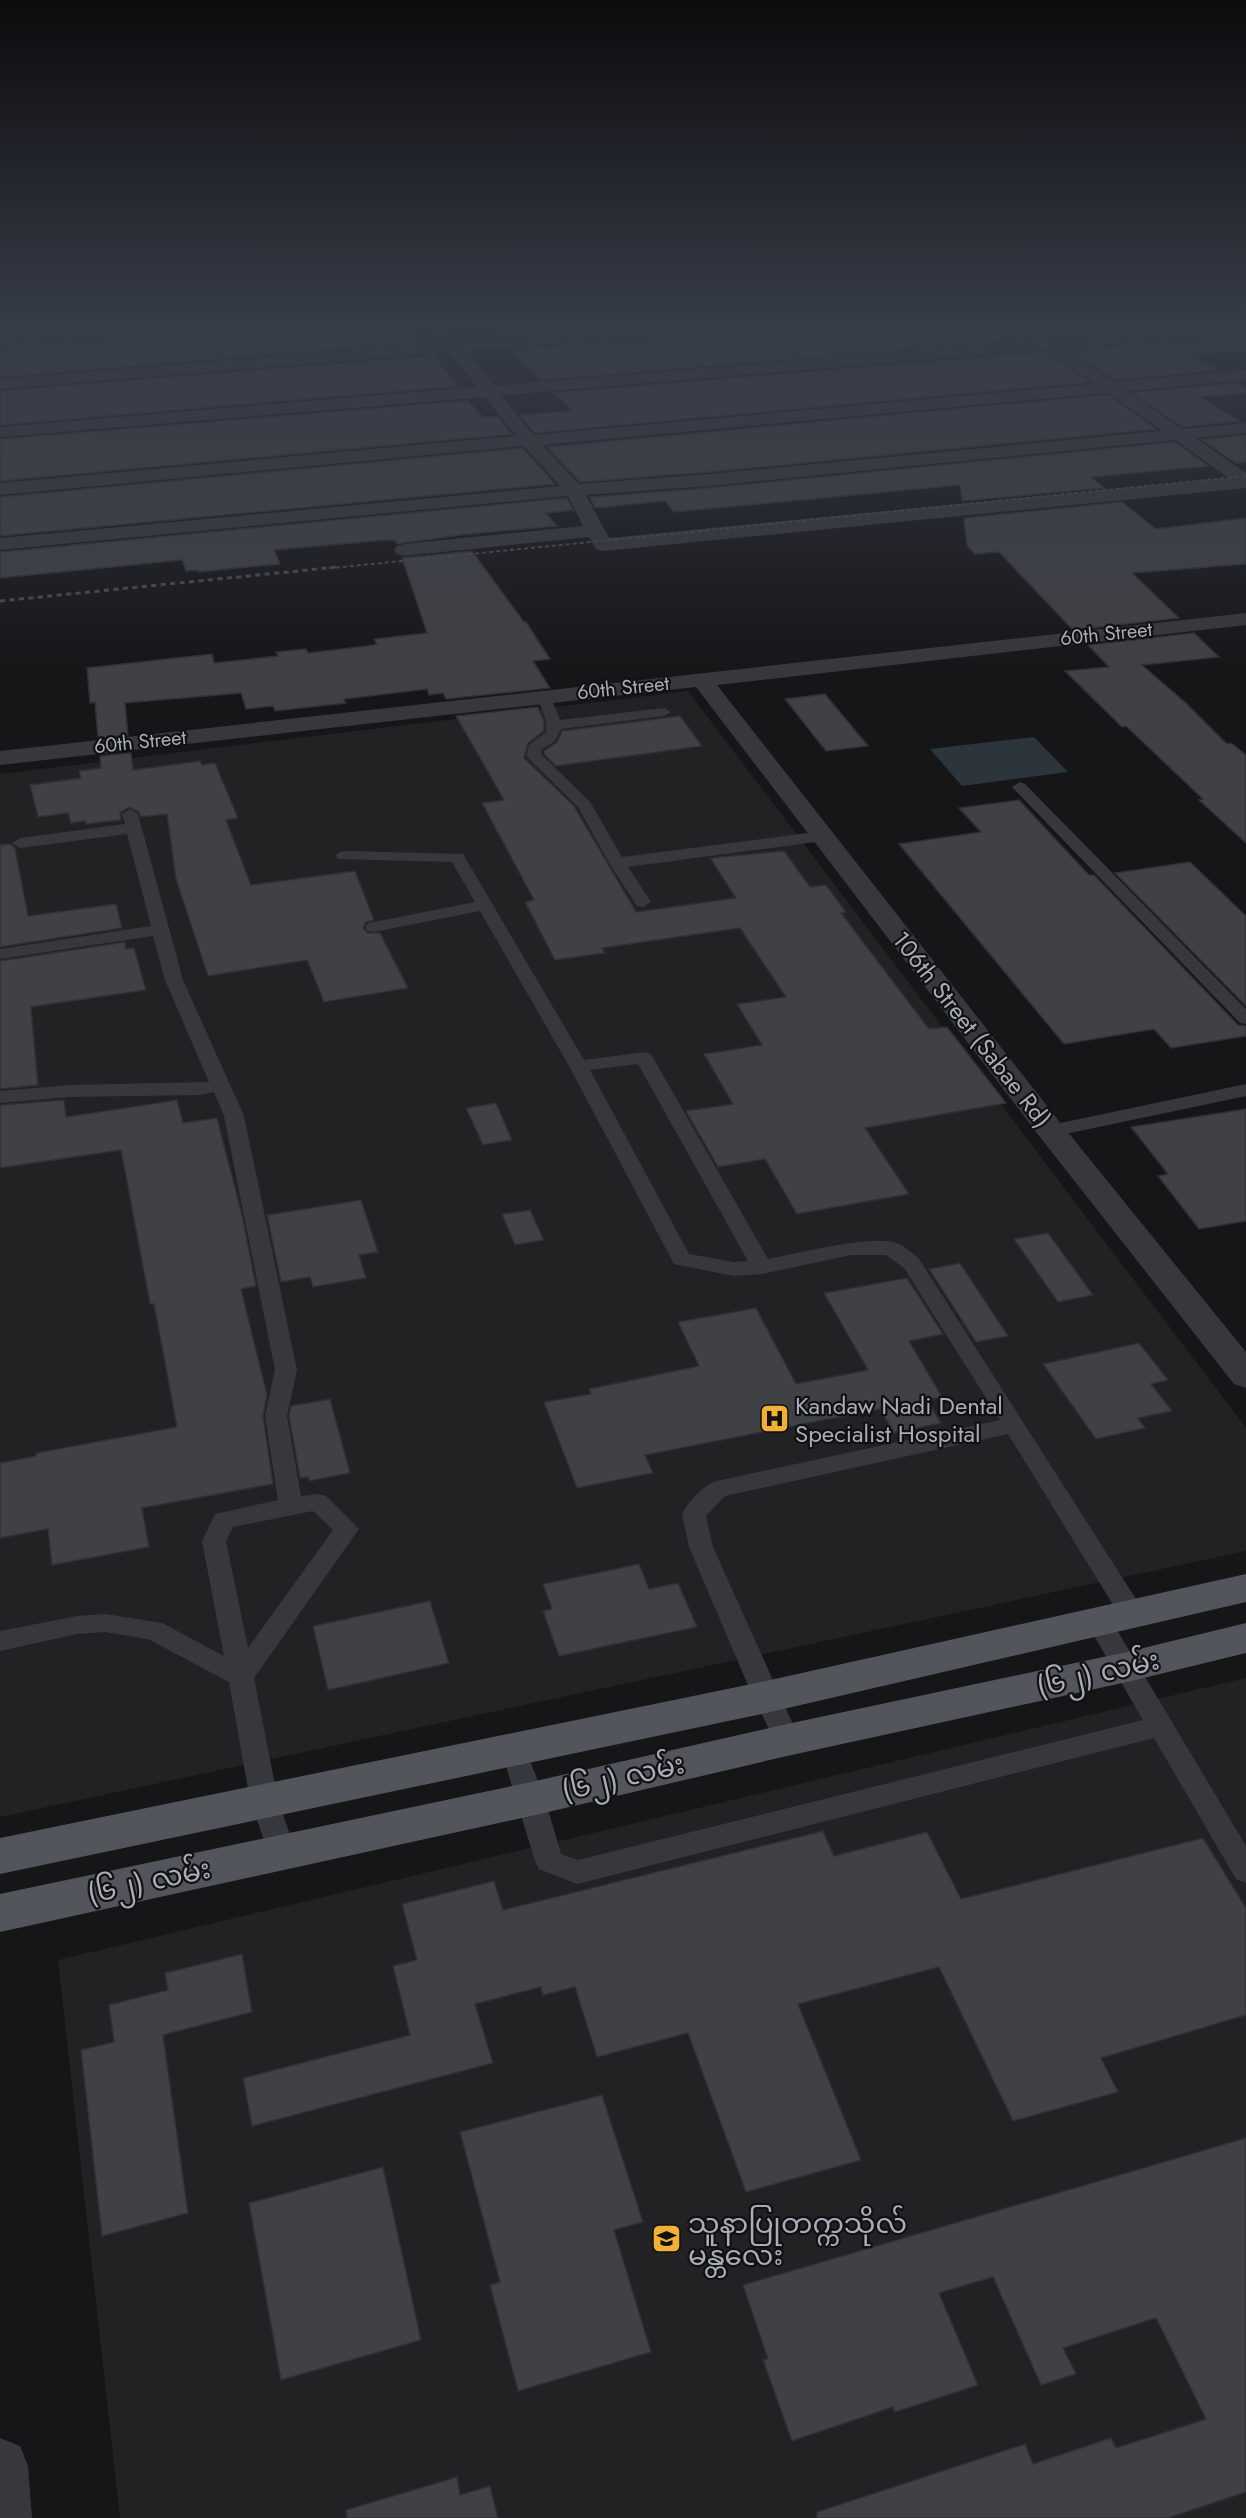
<svg xmlns="http://www.w3.org/2000/svg" width="1246" height="2518" font-family="Jost,'Noto Sans Myanmar',sans-serif">
	<style>
		.built { fill: #222225 }
		.water { fill: #2c353c }
		.building { fill: #404145; stroke: #303034; stroke-width: 1.5 }
		.lines { fill: none; stroke-linecap: round; stroke-linejoin: round }
		.service { fill: #37383d; fill-rule: evenodd }
		.minor { fill: #37383d; fill-rule: evenodd }
		.tertiary { fill: #37383d; fill-rule: evenodd }
		.primary { fill: #53555c; fill-rule: evenodd }
		.rail-far1 { stroke: #4a4c52; stroke-width: 2; stroke-dasharray: 4 3; stroke-linecap: butt }
		.rail { stroke: #4a4c52; stroke-width: 3; stroke-dasharray: 5 4.5; stroke-linecap: butt }
		.labels { text-anchor: middle; dominant-baseline: central; stroke-width: 4.5; stroke-linejoin: round; paint-order: stroke }
		.far-street-label { font-size: 20px; fill: #a8adb8; stroke: #111113 }
		.street-label { font-size: 24px; fill: #a8adb8; stroke: #111113 }
		.poi-label { font-size: 24px; fill: #a8adb8; stroke: #111113; text-anchor: start }
		.near-street-label { font-size: 28px; fill: #a8adb8; stroke: #111113 }
		.near-poi-label { font-size: 28px; fill: #a8adb8; stroke: #111113; text-anchor: start }
	</style>
	<rect width="100%" height="100%" fill="#161618"/>
	<!-- built -->
	<path class="built" d="M688,691L1246,1428V1551L0,1817V774Z
		M1246,1678V2518H120L58,1960Z"/>
	<!-- water -->
	<path class="water" d="M1034,737L1068,772L962,786L930,749Z"/>
	<!-- building -->
	<path class="building" d="M0,322H136L0,333Z
		M244,322H248V327L319,322H409L424,342L0,377V347L234,329Z
		M482,322H672L497,337Z
		M776,322H781L782,330L873,322H1006L1028,339L541,380L510,350L766,329Z
		M1031,322H1227L1053,337Z
		M1246,335V350L1192,355L1217,370L1115,380L1071,350Z
		M1046,352L1089,382L534,433L520,415L573,411L554,393Z
		M434,356L457,386L0,425V391Z
		M1237,383L1246,389V393L1200,397L1239,421L1183,427L1133,393Z
		M1108,395L1156,429L709,472L580,482L547,447Z
		M468,401L483,417H498L512,434L0,481V439Z
		M1246,435V462L1236,463L1202,440Z
		M1175,442L1208,466L1091,477L1104,488L962,501L960,485L674,512L665,501L595,508L590,497L709,488Z
		M523,448L555,484L0,536V497Z
		M567,498L573,510L546,513L557,526L460,535L397,544L396,541L386,540L274,550L280,564L198,572L197,570L186,571L182,560L0,578V552Z
		M1122,502L1156,529L1246,518V564L1132,573L1179,618L1073,630L999,552L975,554L967,546L964,518Z
		M472,551L524,622H526L550,659L533,661L550,688L446,699L443,693L429,695L427,689L344,699L346,703L275,711L273,706L246,709L241,693L125,703L128,735L98,738L95,702L90,703L87,668L212,654L214,663L278,656L276,652L306,649L308,653L367,646L377,644L374,639L427,633L402,558Z
		M1194,633L1219,657L1142,665L1187,704L1227,744L1231,743L1246,755V843L1199,800L1203,799L1126,726L1122,727L1065,671L1109,667L1088,645Z
		M825,694L868,746L826,751L785,699Z
		M538,707L544,721V731L528,743L524,758L574,806L636,912L736,898L710,858L784,851L810,887L826,885L846,912L841,913L929,1029L947,1027L1006,1103L865,1128L909,1194L797,1214L765,1159L718,1167L686,1111L733,1104L704,1054L762,1045L737,1004L786,997L740,928L602,948L605,953L555,960L525,902L534,900L482,803L504,800L456,716Z
		M680,716L702,746L556,766L544,754V751L557,742L562,731Z
		M131,753L133,770L200,761L202,765L215,763L238,818L226,820L251,885L355,871L374,920L366,922L363,928L368,933H380L408,988L324,1002L307,960L208,976L176,879L167,814L141,817L139,812L129,807L120,813L121,820L86,824L85,821L71,823L68,813L38,817L30,785L81,778L79,771L101,768L100,756Z
		M1019,800L1089,875H1094L1238,1025L1246,1026V1036L1171,1048L1154,1029L1064,1044L899,844L981,832L959,808Z
		M10,844L15,848L28,916L116,904L122,928L0,947V845Z
		M1190,862L1246,916V1006L1115,873Z
		M125,942L126,949L134,948L146,990L31,1007L38,1085L0,1089V961Z
		M64,1100L66,1117L177,1100L183,1123L217,1118L242,1215L256,1286L241,1289L267,1395L263,1416L273,1484L142,1508L149,1547L52,1565L48,1529L0,1538V1463L36,1456V1453L177,1427L154,1304H150L121,1150L0,1168V1105Z
		M496,1103L512,1140L483,1145L466,1108Z
		M1246,1109V1221L1199,1229L1158,1176L1168,1174L1131,1127Z
		M361,1200L378,1252L359,1255L366,1278L313,1287L310,1277L281,1282L267,1215Z
		M530,1210L544,1240L515,1245L502,1214Z
		M1048,1233L1093,1295L1058,1302L1014,1239Z
		M960,1263L983,1298L1008,1336L976,1342L929,1269Z
		M907,1278L943,1334L909,1341L942,1397L927,1400L941,1423L894,1433L880,1409L645,1455L653,1473L577,1488L544,1402L591,1394L589,1389L699,1366L678,1322L756,1308L796,1384L868,1370L824,1293Z
		M1139,1343L1168,1380L1151,1384L1172,1411L1138,1418L1145,1428L1096,1439L1043,1364Z
		M330,1399L350,1473L309,1481L308,1477L300,1478L289,1416L291,1406Z
		M639,1564L649,1589L678,1583L697,1627L559,1656L543,1611L552,1609L543,1584Z
		M430,1601L449,1663L328,1690L313,1626Z
		M823,1831L834,1856L927,1832L961,1899L1203,1838L1246,1908V2015L1101,2058L1118,2092L1013,2121L939,1967L798,2004L861,2160L746,2192L688,2033L597,2057L575,1987L543,1995L541,1987L475,2004L493,2063L252,2126L243,2078L410,2035L393,1966L417,1960L402,1904L494,1881L503,1910Z
		M242,1954L252,2012L163,2035L188,2213L102,2236L81,2050L114,2042L109,2005L168,1990L165,1973Z
		M602,2095L643,2222L614,2230L651,2352L518,2391L490,2285L500,2282L460,2132Z
		M1246,2138V2492L1168,2518H817V2512L1025,2444L1033,2464L1111,2438L1116,2448L1206,2419L1156,2318L1063,2348L1076,2374L1041,2385L993,2277L939,2293L978,2385L895,2412L893,2407L792,2441L763,2360L768,2359L743,2285Z
		M383,2167L421,2340L281,2380L249,2203Z
		M457,2477L460,2495L490,2486L498,2518H347L346,2510Z"/>
	<g class="lines">
		<!-- service -->
		<path class="service" d="M544,693L551,697L560,720L664,708L671,712L664,716L561,729L555,741L541,750L542,755L590,802L622,857L823,831L831,836L823,841L628,867L651,902L643,907L637,906L609,863L578,807L526,756L529,745L546,732V721L537,697Z
			M1020,782L1025,784L1246,1009V1024L1240,1023L1015,790L1012,787Z
			M130,809L138,814L183,980L244,1116L297,1370L287,1416L301,1496L318,1494L326,1496L359,1529L254,1678L278,1800L296,1852L292,1860L282,1864L272,1860L268,1852L250,1800L229,1682L148,1639L105,1632L77,1634L0,1651V1631L77,1616L105,1614L162,1623L224,1656L202,1541L215,1514L278,1500L265,1416L275,1370L224,1116L214,1092L200,1095L70,1097L0,1103V1091L70,1085L209,1082L165,980L153,936L0,959V949L151,926L127,834L20,848L12,843L20,838L125,824L122,814ZM313,1511L333,1530L248,1648L226,1541L233,1527Z
			M344,851L463,854L584,1060L644,1052L651,1054L768,1259C795,1254 873,1234 897,1243C905,1246 913,1254 919,1259L1141,1607L1145,1614L1141,1621L1132,1623L1123,1621L1008,1434L725,1496L706,1516L713,1547L800,1740L796,1747L787,1750L778,1747L753,1697L689,1547L682,1514C689,1501 703,1485 717,1481L1000,1420L904,1268L886,1255H851L762,1274L734,1276L674,1264L569,1066L480,911L374,932L368,931L365,927L368,923L374,922L475,902L452,862L338,859L336,856L338,853ZM638,1064L748,1261L734,1262L689,1254L590,1070Z
			M1246,1084V1096L1051,1137L1044,1135L1041,1131L1044,1127L1051,1125Z
			M1099,1613L1108,1615L1246,1846V1883L1236,1879L1154,1738L577,1884L539,1869L535,1861L501,1750L505,1743L514,1739L523,1743L545,1799L561,1854L578,1860L1143,1720L1086,1622L1090,1615Z"/>
		<!-- minor -->
		<path class="minor" d="M169,322H242L234,327L0,345V335Z
			M426,322H442L458,342L704,322H774L766,327L466,351L494,386L1246,323V333L501,395L533,435L1246,370V380L542,445L579,484L709,474L1246,423V433L709,486L586,495L609,538L1246,476V488L603,551L596,549L589,537L404,556L397,554L394,550L397,546L404,544L583,526L568,496L0,550V538L560,486L524,446L0,495V483L516,436L485,397L0,437V427L477,387L450,352L0,389V379L443,343Z
			M1246,613V625L717,685L1062,1125L1246,1352V1388L1234,1384L1040,1137L696,687L0,765V751Z"/>
		<!-- tertiary -->
		<path class="tertiary" d="M1008,322H1027L1246,473V487L1239,485Z
			M0,2438L20,2446L28,2466L32,2518H0Z"/>
		<!-- primary -->
		<path class="primary" d="M1246,1574V1602L766,1713L0,1874V1838L766,1681Z
			M1246,1623V1653L1127,1682L787,1756L531,1816L0,1932V1894L531,1782L787,1724L1127,1652Z"/>
		<!-- rail-far1 -->
		<path class="rail-far1" d="M322,569L1246,476"/>
		<!-- rail -->
		<path class="rail" d="M0,601L337,567"/>
	</g>
	<!-- sky -->
	<linearGradient id="sky" x2="0" y2="1"><stop stop-color="#0c0c0d"/><stop offset="0.48" stop-color="#363c48"/><stop offset="1" stop-color="#363c48" stop-opacity="0"/></linearGradient>
	<rect width="1246" height="675" fill="url(#sky)"/>
	<!-- icons -->
	<defs>
		<symbol id="hospital-square" viewBox="-11 -11 22 22"><rect x="-9" y="-9" width="18" height="18" rx="4" fill="#f2b134" stroke="#111113"/><path d="M-5-5h3v3.5h4V-5h3V5h-3V1.5h-4V5h-3Z" fill="#111"/></symbol>
		<symbol id="university-square" viewBox="-11 -11 22 22"><rect x="-9" y="-9" width="18" height="18" rx="4" fill="#f2b134" stroke="#111113"/><path d="M0-5L7-2L0 1L-7-2ZM-4 1L0 2.5L4 1V4Q0 6-4 4Z" fill="#111"/></symbol>
	</defs>
	<g fill-rule="evenodd">
		<use href="#hospital-square" x="758" y="1402" width="33" height="33"/>
		<use href="#university-square" x="650" y="2222" width="33" height="33"/>
	</g>
	<g class="labels">
		<!-- far-street labels -->
		<g class="far-street-label">
			<text transform="translate(1106 634) rotate(-6)">60th Street</text>
			<text transform="translate(623 688) rotate(-6)">60th Street</text>
			<text transform="translate(140 742) rotate(-6)">60th Street</text>
		</g>
		<!-- street labels -->
		<g class="street-label">
			<text transform="translate(972 1029) rotate(52)">106th Street (Sabae Rd)</text>
		</g>
		<!-- poi labels -->
		<g class="poi-label">
			<text x="795" y="1405">Kandaw Nadi Dental<tspan x="795" dy="28">Specialist Hospital</tspan></text>
		</g>
		<!-- near-street labels -->
		<g class="near-street-label">
			<text transform="translate(1098 1673) rotate(-13)">(၆၂) လမ်း</text>
			<text transform="translate(623 1777) rotate(-13)">(၆၂) လမ်း</text>
			<text transform="translate(149 1881) rotate(-12)">(၆၂) လမ်း</text>
		</g>
		<!-- near-poi labels -->
		<g class="near-poi-label">
			<text x="688" y="2223">သူနာပြုတက္ကသိုလ်<tspan x="688" dy="32">မန္တလေး</tspan></text>
		</g>
	</g>
</svg>
